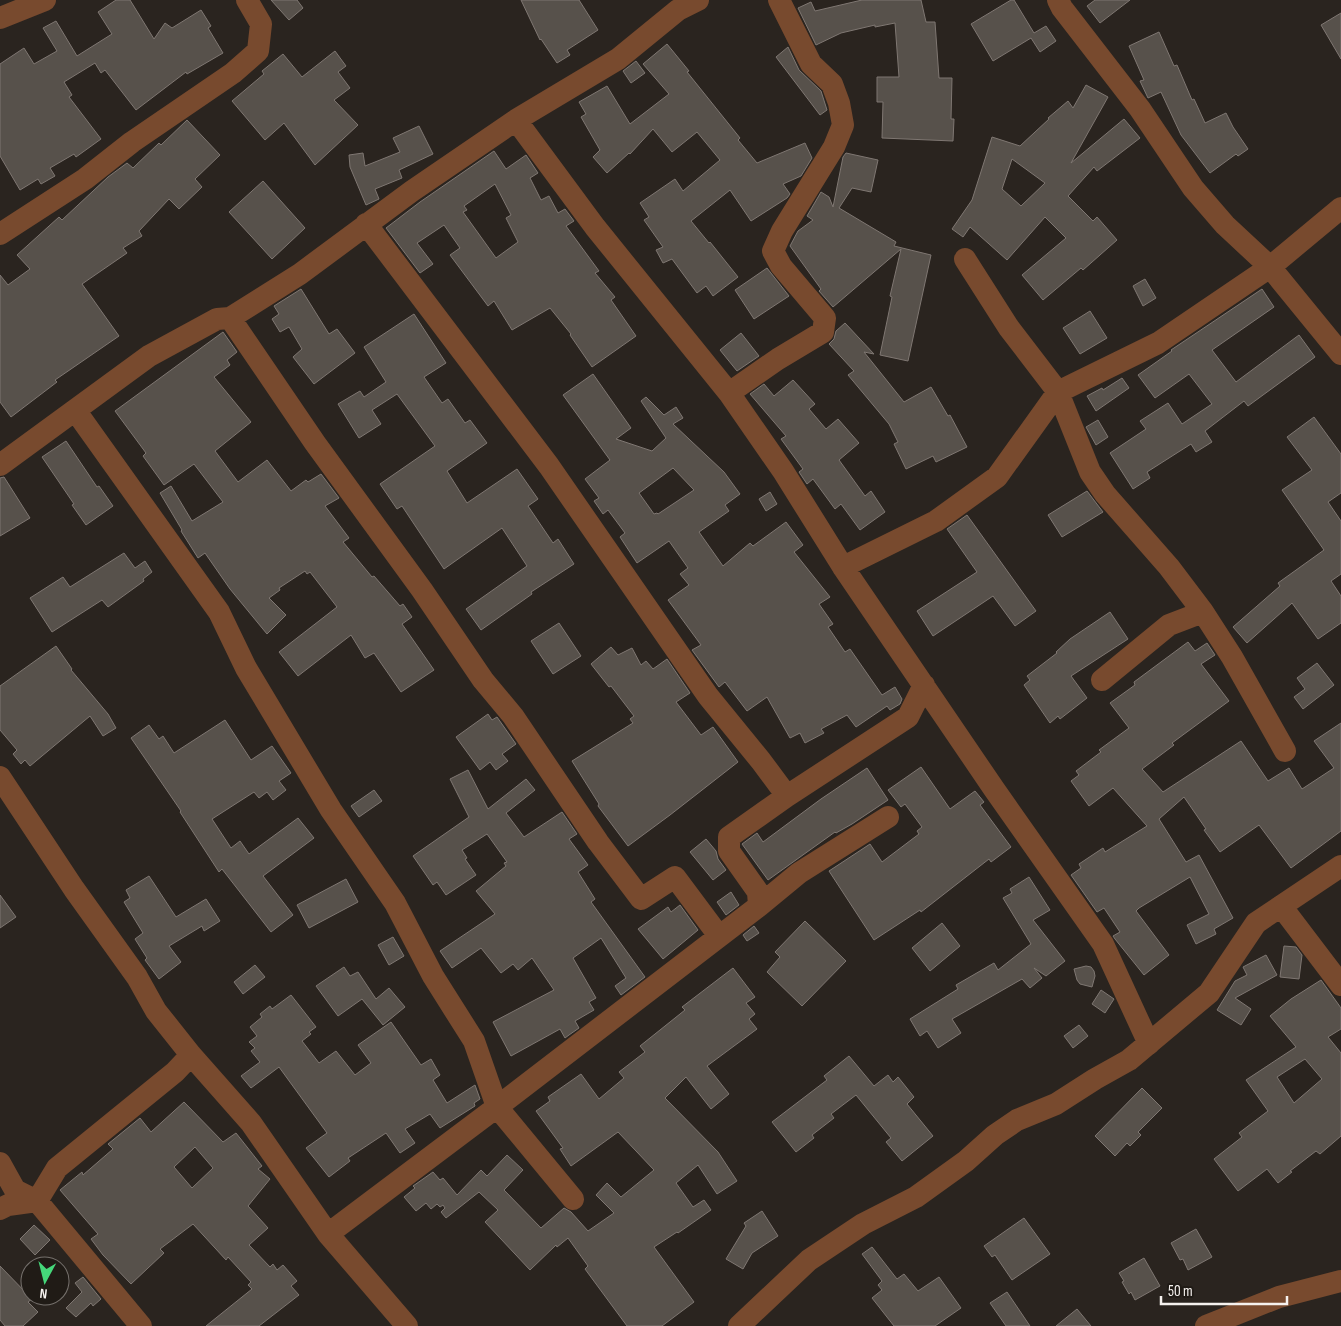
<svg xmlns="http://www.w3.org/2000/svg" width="1341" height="1326" font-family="'Sofia Sans Condensed',sans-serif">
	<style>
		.building { fill: #57514b; stroke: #7f7772; fill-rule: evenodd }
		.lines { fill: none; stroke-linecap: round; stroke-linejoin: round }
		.minor { stroke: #784a2e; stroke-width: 22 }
	</style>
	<rect width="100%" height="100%" fill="#2a241f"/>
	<!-- building -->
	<path class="building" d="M116,0H130L154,39L165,23L172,28L201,10L211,26L208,28L223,53L187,74L186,72L136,110L105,70L101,73L95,63L64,82L72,95L69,97L101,139L76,157L74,154L50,168L55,176L41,184L38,179L20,190L0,156V64L24,48L34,64L57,51L43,28L56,21L77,56L112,34L98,12Z
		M271,0H297L303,8L289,20Z
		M521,0H579L598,30L567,50L570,55L557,63L541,39L540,40Z
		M862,0H921L926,22H935L939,78H952L951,119H954L953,141L882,138L883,102H877V77H899L895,23L875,27V25L841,33L816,45L798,8L811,2L815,11Z
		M1011,0H1014L1034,33L1046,26L1056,41L1040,52L1031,38L993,61L971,24Z
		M1095,0H1130L1100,23L1087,6Z
		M1341,13V59L1321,25Z
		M1159,32L1174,66L1177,65L1192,100L1194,99L1205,123L1226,113L1233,127L1248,149L1238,156L1236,154L1210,173L1181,135L1161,92L1148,98L1140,81L1144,80L1129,46Z
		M667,44L689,71L687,72L740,138L738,140L757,163L805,143L812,158L801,176L783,184L790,194L787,198L751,221L730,190L691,221L709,243L710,242L738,277L713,296L706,286L697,293L672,259L663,263L656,250L663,247L644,220L649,217L640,203L675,179L683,191L720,160L697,132L672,152L653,129L630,154L629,153L607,173L593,157L600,150L581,117L586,114L579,102L607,86L630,124L669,94L643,64Z
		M788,47L799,70L821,91L827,110L820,115L776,57Z
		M335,51L346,66L338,72L350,88L334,100L358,125L315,165L284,123L265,140L232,101L264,74L262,71L283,54L302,77Z
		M636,61L645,73L631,83L623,71Z
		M1086,85L1108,97L1071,163L1124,119L1140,138L1097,171L1094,167L1068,196L1093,221L1097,217L1117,240L1083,270L1081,268L1043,300L1022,275L1066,238L1045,217L1007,260L970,227L963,237L952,229L972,200L992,137L1020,146L1049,119L1048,118L1068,101L1073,108ZM1012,159L1045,183L1021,206L1002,189Z
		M187,120L220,155L195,179L202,187L179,209L169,199L139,231L142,236L123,248L127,253L82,284L119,336L55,380L57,382L11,417L0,402V275L8,285L30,269L17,255L59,217L62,220L108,177L127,163L133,168L159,143L161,145Z
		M419,126L433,154L399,170L402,178L375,189L379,199L366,205L350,167L349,155L363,153L365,166L400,152L393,138Z
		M494,151L506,169L526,155L538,173L530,178L541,200L549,196L558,213L565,209L574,221L566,226L599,271L595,273L615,297L611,300L636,336L592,367L570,335L571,334L550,308L512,330L494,301L488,306L450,255L460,248L444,225L417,243L433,264L420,273L386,228L420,202ZM495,184L511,215L506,218L518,242L496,258L463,212L467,210L464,206Z
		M846,153L878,160L871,192L852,188L839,208L896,242L894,246L931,255L908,361L880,355L892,297L890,296L901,249L833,307L819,291L821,289L790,246L798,231L813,220L807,216L821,192L829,197L833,207L843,157Z
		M263,181L305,228L272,259L229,212Z
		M767,268L789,296L754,319L735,290Z
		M1145,279L1156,298L1143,306L1133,286Z
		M301,289L329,334L337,329L355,353L314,384L293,357L302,349L289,327L280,332L272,319L279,314L274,306Z
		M1262,289L1274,307L1212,350L1236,382L1299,335L1315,357L1248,406L1244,401L1205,431L1212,442L1196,452L1191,444L1147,472L1150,478L1133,489L1110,453L1146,429L1140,421L1168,403L1182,424L1212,404L1189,374L1155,398L1138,375L1172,351L1171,350Z
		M1090,311L1107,338L1080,354L1063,328Z
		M414,314L446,363L424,377L442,403L448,399L465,423L470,420L487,443L447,471L467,503L517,469L538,499L528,506L553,543L558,539L574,564L531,592L532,594L481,630L466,609L527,566L502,528L444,569L402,506L397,509L380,484L435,446L397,394L372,410L381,424L359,438L338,404L360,391L364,397L386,382L364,347Z
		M845,323L874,354L864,352L904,402L931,387L948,416L950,415L967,447L936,462L933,456L906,469L894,444L898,442L889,424L848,375L854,371L829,344L834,339L836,331Z
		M223,332L237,352L227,360L230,365L214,377L251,422L215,451L238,482L267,460L291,491L306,480L308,482L321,474L339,498L325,506L349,538L343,542L372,577L374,576L400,606L403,604L412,617L402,624L434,670L401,692L374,653L365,658L351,635L298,676L279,652L337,607L310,572L307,574L305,571L279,588L280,590L269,598L286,615L267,634L230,589L205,553L198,558L181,531L182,530L160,493L171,486L192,521L223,502L194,464L164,485L143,456L146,453L115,411Z
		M741,333L759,356L737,371L720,350Z
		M593,374L631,428L616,439L652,451L666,438L641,401L646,397L664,415L676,407L683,418L673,424L724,472L740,494L725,505L729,511L699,532L723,566L750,543L753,546L786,522L803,545L794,552L830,597L819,604L833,624L828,627L845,652L850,649L882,695L895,687L902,699L900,704L890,710L887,706L856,727L847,715L821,729L824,733L805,743L800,733L790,738L767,697L747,711L725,682L719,687L692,650L701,645L668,600L689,585L680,574L688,568L669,541L637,563L620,537L625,533L608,510L603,514L594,501L599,498L585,479L610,460L563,395ZM673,468L694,490L658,514L657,513L654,514L639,493Z
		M1122,378L1129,388L1096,411L1087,396L1102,388L1103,390Z
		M793,380L815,404L809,409L826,429L838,419L859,443L839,460L865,496L871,491L885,512L860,530L841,504L835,509L813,479L807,484L799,472L803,469L781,439L786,436L750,394L764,384L774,396Z
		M1314,417L1341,454V493L1328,502L1341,521V574L1331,581L1341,596V623L1318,639L1292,603L1247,643L1233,627L1280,586L1278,583L1324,550L1282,490L1312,470L1287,437Z
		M1098,420L1108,437L1096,445L1086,427Z
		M66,441L97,487L99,486L113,506L86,525L72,505L74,504L42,457Z
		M4,477L30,518L0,536V478Z
		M1087,491L1103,512L1062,537L1048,515Z
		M770,492L777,504L766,511L759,499Z
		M967,515L1036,611L1015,626L993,596L933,636L917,611L977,572L947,529Z
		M124,553L135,568L145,561L152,572L143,579L144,581L108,607L102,600L52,632L30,598L63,577L70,587Z
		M1110,612L1128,639L1071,676L1087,698L1060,719L1058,716L1050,723L1024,685L1030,680L1027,676L1057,653L1056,652L1070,639Z
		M559,623L581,656L553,674L531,641Z
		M1188,642L1195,651L1207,643L1215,655L1201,664L1229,701L1172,743L1174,745L1142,769L1163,792L1241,741L1268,781L1289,768L1302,789L1334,768L1314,741L1341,723V831L1291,868L1259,825L1220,852L1204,830L1206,829L1184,797L1159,819L1186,862L1199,855L1233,918L1214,929L1216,934L1196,944L1187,925L1209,914L1190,877L1139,908L1136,911L1169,955L1144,975L1115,939L1113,936L1120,932L1104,908L1097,912L1071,875L1081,868L1079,864L1103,848L1105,852L1147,826L1113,788L1089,806L1071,781L1079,775L1076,771L1101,752L1099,750L1129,728L1110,703L1135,685L1134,682Z
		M56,646L72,669L71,670L108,714L116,728L103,736L90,716L30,766L25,760L21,764L13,754L17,750L0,730V686Z
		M611,647L618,655L632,648L641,665L646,661L653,669L667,659L690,693L676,702L701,735L713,727L738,762L670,815L628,846L598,806L599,804L572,761L633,723L630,719L634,716L611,686L609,687L591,664Z
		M1317,663L1334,685L1303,709L1294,697L1305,689L1297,678Z
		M488,714L492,720L497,717L516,744L502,754L508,761L496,770L490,762L480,770L456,737Z
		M225,720L251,760L272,746L291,773L279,781L286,790L273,800L267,792L259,798L254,792L212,819L231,848L240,841L249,854L298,818L314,838L263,876L293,915L271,932L222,869L219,872L180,812L181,811L131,738L149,725L159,739L163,736L174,753Z
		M921,767L950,809L975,791L984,802L980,805L1011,847L991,862L989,859L921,912L920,910L874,940L829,871L870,844L882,862L919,834L917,831L922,827L905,804L901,807L888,790Z
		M867,768L888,800L852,824L836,833L835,832L768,880L742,844L757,833L763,842L821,799Z
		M468,770L488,809L526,779L535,790L506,813L524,837L562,812L577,834L569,839L588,865L578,872L595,899L591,902L645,977L621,995L615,986L626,978L601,938L573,958L596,998L589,1002L594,1010L575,1021L579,1028L569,1035L565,1038L560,1029L511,1056L493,1022L554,990L532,958L518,970L513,964L501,973L481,948L452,968L440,951L495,914L476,891L506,866L504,863L507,862L487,834L462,850L467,858L465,859L476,875L446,895L437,882L433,885L413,856L469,817L450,779Z
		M374,790L382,801L359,817L351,806Z
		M706,839L716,851L718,859L726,870L713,880L690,852Z
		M149,876L176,917L206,899L220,921L204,931L202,926L169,946L181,962L159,979L145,960L147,958L135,939L143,933L124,902L130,898L126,890Z
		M1029,877L1050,910L1033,920L1065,961L1046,976L1034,968L1042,978L1030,988L1022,979L952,1019L961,1033L938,1048L927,1031L920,1036L910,1019L958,989L956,985L994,963L998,970L1031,944L1003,898L1012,893L1010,889Z
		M346,879L358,902L309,928L297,905Z
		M731,892L739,905L726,915L717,902Z
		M0,895L16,917L0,928Z
		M680,905L698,930L663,959L638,929L668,907L671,912Z
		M805,921L846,961L802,1006L767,972L780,957L775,952Z
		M942,923L960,946L930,971L912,948Z
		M754,926L759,933L747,941L743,935Z
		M393,937L404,956L389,965L378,945Z
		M1284,946L1296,947L1302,955L1299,979L1280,977Z
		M1266,955L1277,975L1235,998L1251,1009L1241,1025L1217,1010L1235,981L1247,975L1243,967Z
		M255,965L265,977L243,994L234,982Z
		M1086,966L1091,967L1094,971L1095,976L1092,987L1080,984L1077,980L1074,969Z
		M344,967L350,976L358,972L376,999L389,988L405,1007L383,1025L362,999L338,1016L316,986Z
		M733,968L755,997L746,1003L755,1014L749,1019L757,1029L707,1066L729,1094L711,1109L686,1077L665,1098L718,1152L737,1181L717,1194L698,1165L676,1183L693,1207L704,1200L711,1210L678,1233L677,1232L654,1247L694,1302L662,1326H627L585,1269L588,1266L568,1238L557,1247L556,1245L530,1270L485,1222L498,1210L479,1192L446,1218L441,1212L445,1208L443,1205L440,1207L437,1204L431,1209L426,1203L416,1211L404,1197L415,1188L413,1186L433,1172L440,1180L443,1178L457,1195L481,1170L487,1176L507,1155L523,1170L504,1190L541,1228L564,1208L571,1212L588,1231L614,1213L596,1195L607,1183L621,1197L654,1170L618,1132L571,1166L560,1149L563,1148L536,1111L550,1101L548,1097L581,1074L599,1099L624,1078L619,1072L645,1052L640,1046L685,1010L682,1007Z
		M1321,980L1341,1008V1029L1328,1037L1341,1053V1136L1320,1154L1316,1151L1290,1171L1292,1172L1278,1183L1267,1169L1238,1191L1214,1159L1242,1137L1239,1133L1268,1111L1246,1080L1296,1047L1270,1016L1291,999ZM1305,1059L1322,1079L1294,1103L1277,1077Z
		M1101,990L1114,999L1105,1013L1092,1004Z
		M291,995L316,1027L309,1032L311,1034L302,1041L319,1063L336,1051L355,1075L371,1063L358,1045L391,1022L421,1065L431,1059L440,1075L433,1080L447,1103L475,1085L480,1099L474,1103L475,1106L440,1128L430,1114L405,1129L415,1143L400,1153L386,1133L348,1158L350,1161L329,1177L306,1148L327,1133L279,1067L251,1088L241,1076L260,1062L251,1051L255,1048L249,1042L257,1036L250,1027L262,1017L260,1014L270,1006L272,1009Z
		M1079,1025L1088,1036L1073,1048L1064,1036Z
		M849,1056L874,1086L888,1075L893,1082L898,1077L914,1097L907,1104L933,1136L902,1161L886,1142L891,1138L856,1095L831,1114L834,1118L812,1135L814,1138L796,1152L772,1122L827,1080L824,1076Z
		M1142,1088L1162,1108L1138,1132L1141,1135L1130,1146L1127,1143L1115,1156L1095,1136Z
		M184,1102L223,1142L236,1133L262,1166L258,1169L270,1179L248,1206L268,1228L249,1245L270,1267L273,1264L277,1270L283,1265L297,1281L291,1286L299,1295L259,1326H206L252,1289L248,1285L251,1282L228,1257L226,1260L193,1224L160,1249L164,1253L131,1284L103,1255L91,1239L98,1234L60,1190L82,1172L83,1175L113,1149L108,1144L140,1118L151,1132ZM195,1147L213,1168L192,1188L174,1167Z
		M762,1211L778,1236L752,1253L743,1269L726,1259L746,1226L744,1223Z
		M1024,1218L1050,1254L1012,1280L995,1255L992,1257L984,1246Z
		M34,1225L50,1240L35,1255L20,1239Z
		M1196,1229L1212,1257L1188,1270L1183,1259L1180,1260L1171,1243Z
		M872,1247L897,1279L904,1274L918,1291L939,1277L961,1308L935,1326H894L872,1298L882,1290L878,1285L882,1281L862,1254Z
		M1144,1258L1160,1286L1135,1300L1131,1292L1129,1294L1122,1282L1124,1281L1119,1273Z
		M0,1266L32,1299L28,1302L38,1312L23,1326H5L0,1320Z
		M83,1277L101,1299L93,1306L91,1303L76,1317L66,1308L82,1292L75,1283Z
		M1007,1292L1030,1326H1006L990,1303Z
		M1077,1309L1091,1326H1056Z"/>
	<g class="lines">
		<!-- minor -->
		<path class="minor" d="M1058,0L1062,8L1140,109L1193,188L1225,225L1270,267L1341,354
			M0,18L45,0
			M516,120L595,227L729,393L783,471L843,567L994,789L1103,944L1149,1044
			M366,224L549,466L708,696L761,761L787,796
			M0,234L85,179L132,142L233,73L258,51L261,24L247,0
			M965,259L1009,328L1058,392L1090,472L1105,494L1169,567L1203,612L1169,625L1102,680
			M230,318L315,443L422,590L483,680L513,716L598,842L641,899L675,877L719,936
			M729,393L778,359L823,332L825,318L781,266L773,251L782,231L834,147L843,125L839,103L832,84L811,64L779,0
			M75,410L219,612L246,668L331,810L395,903L433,976L474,1041L497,1107L573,1199
			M0,465L149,356L217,319L230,318L300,274L412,191L516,120L618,59L678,10L698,0
			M843,567L936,521L997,477L1058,392L1158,343L1270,267L1341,208
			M1203,612L1232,657L1285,751
			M0,777L74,889L137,977L156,1011L191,1055L251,1123L328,1234L407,1326
			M759,906L758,892L729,851V837L787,796L908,717L924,685
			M1281,906L1341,985
			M0,1163L15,1190L37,1201L8,1205L0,1209
			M328,1234L497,1107L759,906L799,873L888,817
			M141,1326L37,1201L57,1168L175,1072L191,1055
			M739,1326L809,1260L863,1224L916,1197L966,1161L995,1135L1017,1120L1056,1104L1095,1079L1129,1060L1209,993L1256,923L1341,866
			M1206,1326L1279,1297L1341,1281"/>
	</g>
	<!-- north arrow -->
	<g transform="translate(45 1281) rotate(187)"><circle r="24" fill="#201b16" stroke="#76716d"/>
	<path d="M0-4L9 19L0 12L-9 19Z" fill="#45d77a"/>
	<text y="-8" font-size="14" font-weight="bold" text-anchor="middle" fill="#f6f2ef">N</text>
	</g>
	<!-- scale -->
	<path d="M1161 1296v8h126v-8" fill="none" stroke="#f6f2ef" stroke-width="2.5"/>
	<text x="1168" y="1296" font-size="15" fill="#f6f2ef" stroke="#201b16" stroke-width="4" paint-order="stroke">50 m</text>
</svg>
